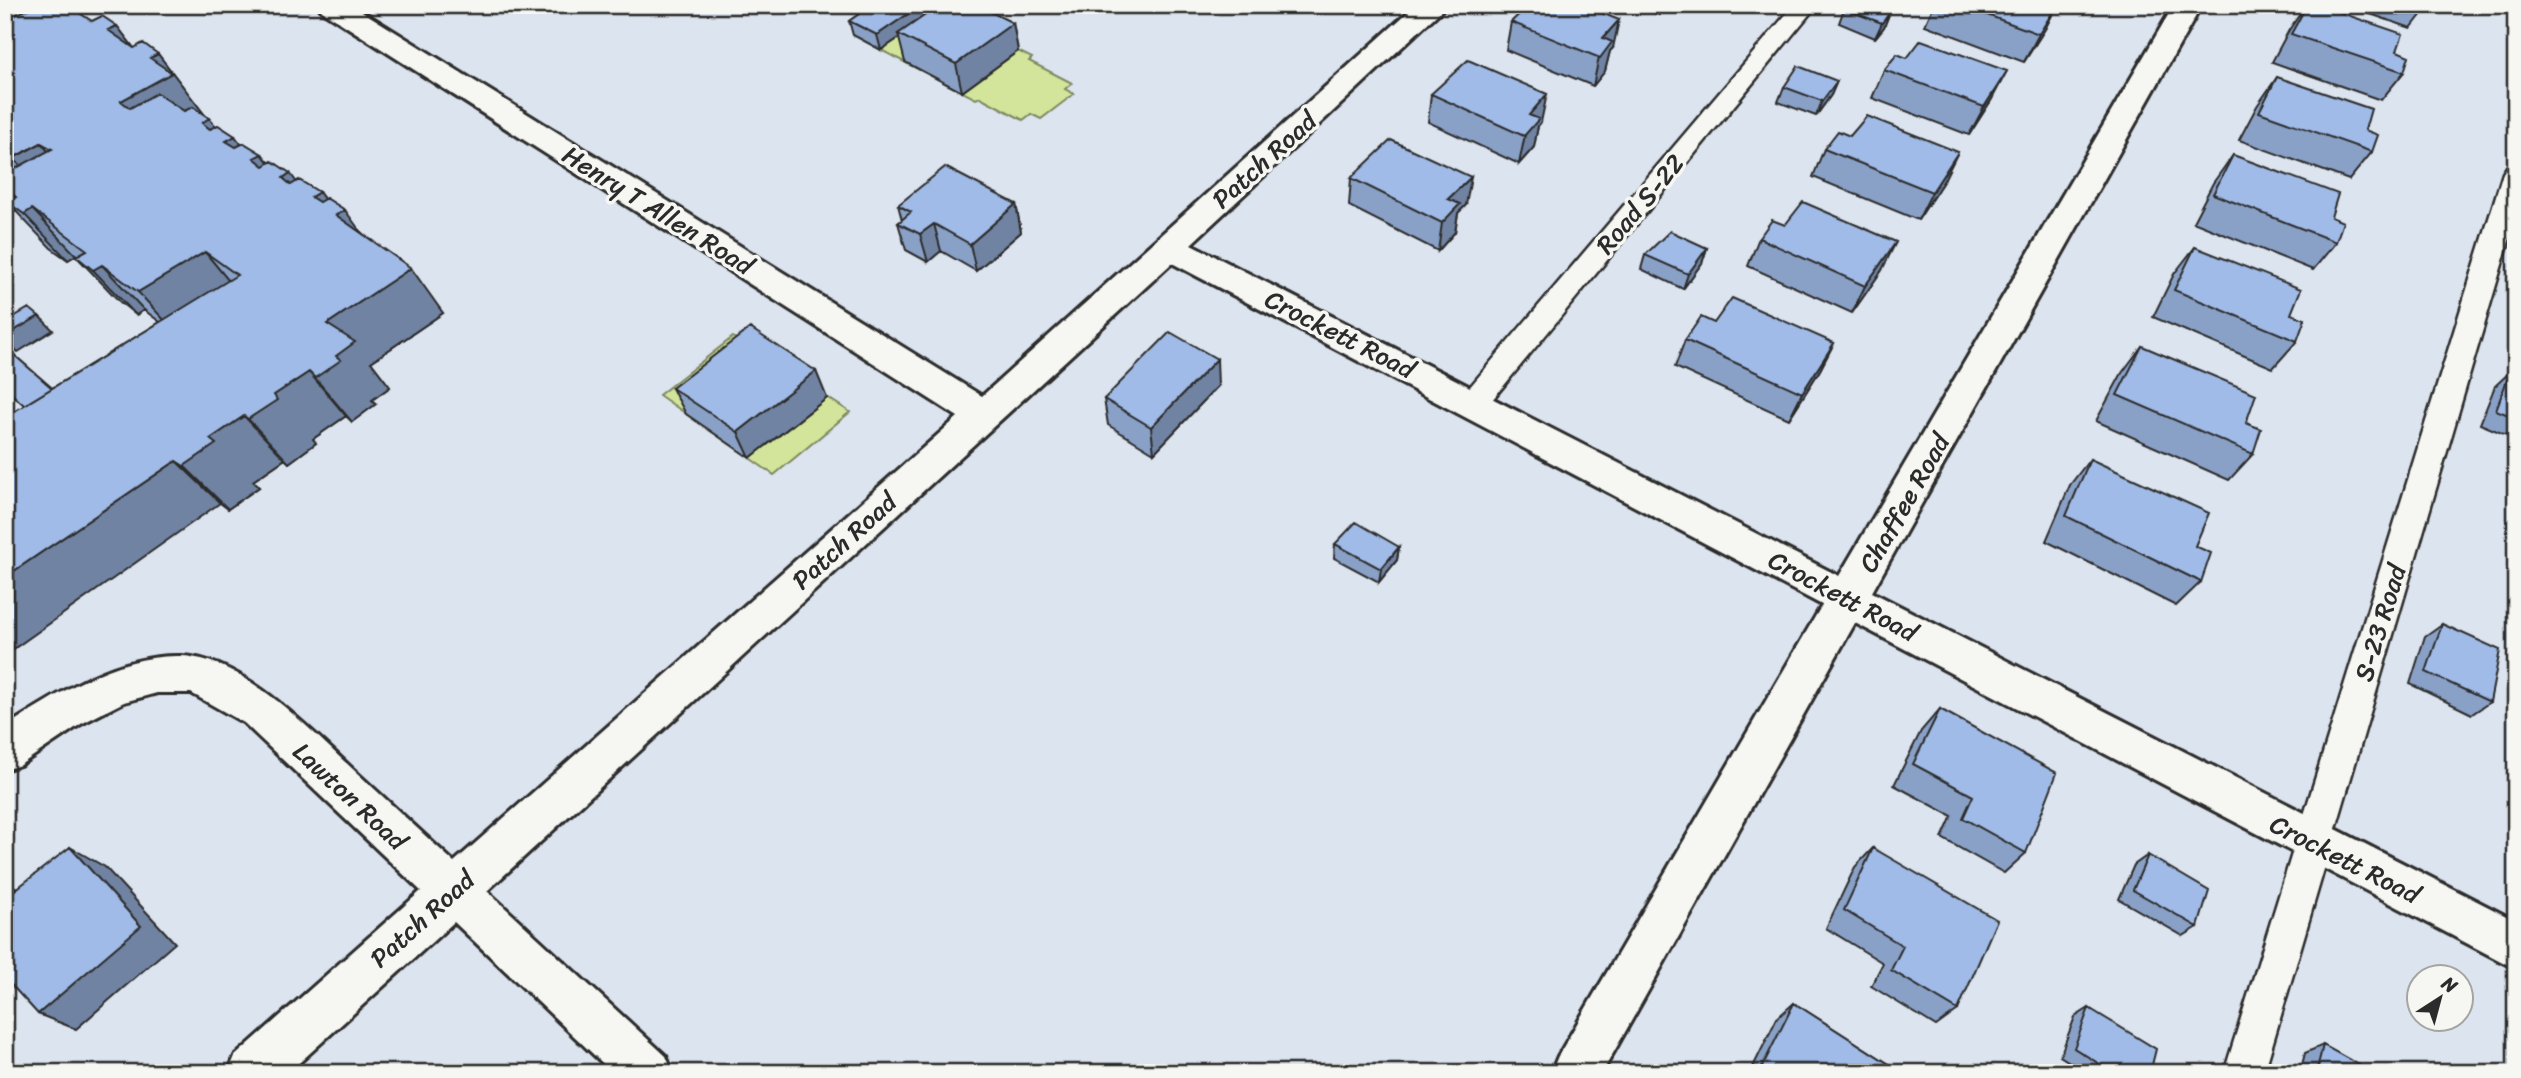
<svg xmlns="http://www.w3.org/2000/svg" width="2521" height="1078" font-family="Sriracha,sans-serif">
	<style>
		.green { fill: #d2e59a; stroke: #7e8862; stroke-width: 2 }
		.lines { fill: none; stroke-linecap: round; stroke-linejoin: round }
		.lane-casing { stroke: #2b2b2b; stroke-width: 5 }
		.street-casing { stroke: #2b2b2b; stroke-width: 6 }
		.lane { fill: #f6f6f2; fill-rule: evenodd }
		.street { fill: #f6f6f2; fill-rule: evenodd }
		.wall { fill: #8aa1c7; stroke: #2b2b2b; stroke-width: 2 }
		.shaded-wall { fill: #7083a2; stroke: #2b2b2b; stroke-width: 2 }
		.building { fill: #a0bbe7; stroke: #2b2b2b; stroke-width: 2 }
		.labels { text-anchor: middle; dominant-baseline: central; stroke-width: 7; stroke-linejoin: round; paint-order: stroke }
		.street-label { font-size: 26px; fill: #2b2b2b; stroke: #f6f6f2 }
	</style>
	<rect width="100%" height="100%" fill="#dce4ef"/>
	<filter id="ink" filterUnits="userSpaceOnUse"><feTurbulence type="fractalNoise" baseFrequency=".0143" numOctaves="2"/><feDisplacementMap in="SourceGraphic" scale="14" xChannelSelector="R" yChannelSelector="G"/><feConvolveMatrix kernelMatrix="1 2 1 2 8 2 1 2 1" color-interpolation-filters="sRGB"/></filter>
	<g filter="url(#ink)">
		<!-- green -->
		<path class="green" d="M937,11L1032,58L1029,61L1072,83L1065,89L1074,94L1041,119L1031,114L1023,120L980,97L976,99L881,50Z
			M733,337L850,412L774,475L659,395Z"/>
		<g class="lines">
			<defs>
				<path id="lane" d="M1794,5H1817L1483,411L1473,414L1463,411L1458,403L1463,395Z
					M2516,165V217L2264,1073H2224L2503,173L2507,167Z"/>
				<path id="street" d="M318,5H352L982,396L1416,5H1447L1191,244L1839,576L2174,5H2202L1872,592L2516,921V969L1855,623L1602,1073H1551L1558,1056L1822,605L1172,263L487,891L666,1056L673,1073H613L454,922L288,1073H228L235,1056L421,891L244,723L191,693H157L124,702L81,724L20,765L5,770V727C57,694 117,654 181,656C244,658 312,732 356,772C389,802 421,832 454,862L958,417L322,11Z"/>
			</defs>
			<!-- lane casing -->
			<use href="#lane" class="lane-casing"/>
			<!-- street casing -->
			<use href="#street" class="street-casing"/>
			<!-- lane -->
			<use href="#lane" class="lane"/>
			<!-- street -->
			<use href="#street" class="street"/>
		</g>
		<!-- wall -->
		<path class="wall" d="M872,5H936L937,8L1013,23L1018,51L962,92L905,62L899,38L881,50L853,35L849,21Z
			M1634,5H1668L1659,15Z
			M1934,5H2057L2045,29L2024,62L1925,25Z
			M2306,5L2397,51L2404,72L2381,100L2272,62L2289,30Z
			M2344,5H2429L2411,28Z
			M1844,9L1890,12L1884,27L1875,38L1839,23Z
			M5,20L92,21L117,26L134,48L158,54L204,114L216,126L241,144L262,154L269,162L296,182L319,192L324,199L361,232L443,313L371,362L390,387L372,400L376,404L352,422L346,416L313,439L316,443L289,463L285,459L253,481L259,487L228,509L220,503L24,405L5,347L52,388L160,322L144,310L136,315L120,302L76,256V255L68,260L51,248L7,202L13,198L5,190Z
			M1511,22L1613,48L1610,51L1605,71L1593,86L1506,50Z
			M1884,70L1992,99L1969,135L1872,98Z
			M2277,77L2365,130L2372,152L2349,180L2239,140L2257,106Z
			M1837,81L1831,95L1816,116L1778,102L1784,87Z
			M1431,94L1541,122L1538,126L1534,147L1519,164L1428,122Z
			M1850,136L1944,180L1918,220L1813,177L1824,149Z
			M2233,155L2331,217L2336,242L2313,270L2193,222L2213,183Z
			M1351,178L1466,205L1458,213L1455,232L1438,251L1349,206Z
			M1016,204L1021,232L976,271L941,251L928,262L906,250L898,223L902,220L898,205Z
			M1759,238L1882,270L1852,313L1748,266Z
			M2195,247L2291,314L2297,341L2273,368L2153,317L2174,274Z
			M1707,248L1702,263L1683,289L1641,269L1645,255Z
			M1714,323L1834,343L1820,370L1789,419L1675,367L1685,340Z
			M2142,346L2253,454L2229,480L2096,421L2122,373Z
			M2510,372L2516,375V439L2480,424L2495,386Z
			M1218,386L1154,453L1108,425L1104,399Z
			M672,388L827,398L750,458L686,414Z
			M2090,459L2201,582L2176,606L2046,541L2070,485Z
			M1335,544L1399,547L1397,560L1379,582L1334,558Z
			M2442,624L2490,702L2472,714L2410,684L2425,636Z
			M1940,709L2026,853L2004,873L1942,838L1952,816L1894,785L1921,731Z
			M1873,848L1958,1010L1936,1026L1871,986L1883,963L1826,928L1855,867Z
			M2148,855L2198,927L2183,936L2119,899L2134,865Z
			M1794,1003L1903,1073H1750L1777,1018Z
			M2089,1008L2150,1073H2087L2060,1056L2075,1017Z
			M2323,1045L2373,1073H2300L2305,1053Z"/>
		<!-- shaded-wall -->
		<path class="shaded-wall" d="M921,5H936L937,11L898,34L899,38L881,50L877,35Z
			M1662,5H1668L1659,15Z
			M2057,5L2045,29L2024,62L2039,34Z
			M1890,12L1884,27L1875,38L1882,23Z
			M1619,20L1613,48L1610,51L1605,71L1593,86L1603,38Z
			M1013,23L1018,51L962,92L956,64Z
			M117,26L153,73L108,30Z
			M158,54L208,119L209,118L227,141L235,136L270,182L159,148L121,101L150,58Z
			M2007,71L1992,99L1969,135L1984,107Z
			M1837,81L1831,95L1816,116L1822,101Z
			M1547,94L1541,122L1538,126L1534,147L1519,164L1529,115Z
			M41,143L82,189L56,205L13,158Z
			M1958,152L1944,180L1918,220L1932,192Z
			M262,154L297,200L254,158Z
			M5,158L34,188L26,193L5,171Z
			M290,173L324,220L283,178Z
			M1471,177L1466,205L1458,213L1455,232L1438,251L1442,223L1448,199Z
			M319,192L352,238L311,197Z
			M1016,204L1021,232L976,271L970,244Z
			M32,209L76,255L68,260L24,214Z
			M345,210L378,256L336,215Z
			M934,224L941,251L928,262L920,234Z
			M1896,242L1882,270L1852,313L1865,286Z
			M1707,248L1702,263L1683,289L1688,274Z
			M205,252L243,298L180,337L138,292Z
			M102,265L144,310L136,315L93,270Z
			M411,268L443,313L371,362L390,387L372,400L376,404L352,422L315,378L336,356L327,324Z
			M39,316L53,330L18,352L5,340V336Z
			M1834,343L1820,370L1789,419L1802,393Z
			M1217,359L1218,386L1154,453L1151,427Z
			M816,371L827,398L750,458L738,432Z
			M309,372L346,416L313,439L316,443L289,463L248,419L274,395Z
			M244,416L285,459L253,481L259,487L228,509L184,466L210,439Z
			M176,461L220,503L5,655V577Z
			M1399,547L1397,560L1379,582L1381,569Z
			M70,847L105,867L175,943L76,1029L38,1014Z
			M5,882L40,899L11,893L5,884Z"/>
		<!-- building -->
		<path class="building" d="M36,5H67L92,21L102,16L117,26L108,30L134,48L143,43L158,54L150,58L172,73L121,101L130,108L157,93L184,111L193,107L209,118L202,123L210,129L218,125L235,136L226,141L236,147L244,143L262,154L254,158L264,166L272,161L290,173L283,178L291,185L299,180L319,192L311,197L319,202L326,198L345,210L336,215L411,268L327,324L355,342L336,356L341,360L315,378L309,372L274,395L277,400L248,419L244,416L210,439L216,444L184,466L176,461L5,577V417L237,275L205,252L138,292L102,265L93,270L76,256L87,250L32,209L24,214L7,202L16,197L5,188V174L52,149L41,143L13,158L5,153V20Z
			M872,5H921L877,35L849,21Z
			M940,5H977L1013,23L956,64L898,34Z
			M1529,5H1582L1619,20L1603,38L1612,42L1600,58L1511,22Z
			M1848,5H1872L1890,12L1882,23L1844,9Z
			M1960,5H2057L2039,34Z
			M2307,5H2318L2403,34L2397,51L2409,56L2404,72L2291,34Z
			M1921,40L2007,71L1984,107L1884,70L1897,54L1907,58Z
			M1468,60L1547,94L1529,115L1539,119L1524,136L1431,94Z
			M1798,66L1837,81L1822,101L1784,87Z
			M2277,77L2371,109L2365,130L2378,135L2372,152L2259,112Z
			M1867,116L1958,152L1932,192L1824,149L1838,131L1850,136Z
			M1391,140L1471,177L1448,199L1460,204L1442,223L1351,178Z
			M2233,155L2338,194L2331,217L2343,222L2336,242L2213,194Z
			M945,167L1016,204L970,244L934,224L920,234L898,223L911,212L898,205Z
			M1803,202L1896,242L1865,286L1759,238L1772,220L1785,225Z
			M1670,231L1707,248L1688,274L1645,255Z
			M2195,247L2301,289L2291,314L2305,319L2297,341L2174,290Z
			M1732,298L1834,343L1802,393L1685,340L1701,317L1714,323Z
			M29,308L39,316L5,336V322Z
			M750,328L816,371L738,432L672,388Z
			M1170,332L1217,359L1151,427L1104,399Z
			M2142,346L2256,394L2246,423L2261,429L2253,454L2117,395Z
			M5,347L52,388L24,405L5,388Z
			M2510,372L2516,375V418L2496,410Z
			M2090,459L2209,513L2195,546L2211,553L2201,582L2066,516Z
			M1356,522L1399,547L1381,569L1335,544Z
			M2442,624L2500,650L2490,702L2426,672Z
			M1940,709L2057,773L2026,853L1963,818L1973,796L1913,764Z
			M70,847L141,926L38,1014L5,978V884L11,893Z
			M1873,848L1997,920L1958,1010L1891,970L1903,946L1844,910Z
			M2148,855L2209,891L2198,927L2133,890Z
			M1794,1003L1903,1073H1759Z
			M2089,1008L2156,1049L2150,1073H2114L2074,1048Z
			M2323,1045L2373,1073H2316Z"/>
	</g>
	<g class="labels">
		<!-- street labels -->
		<g class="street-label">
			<text transform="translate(1264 160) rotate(-42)">Patch Road</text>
			<text transform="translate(1640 204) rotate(-50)">Road S-22</text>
			<text transform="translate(658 210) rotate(32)">Henry T Allen Road</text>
			<text transform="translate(1340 334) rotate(27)">Crockett Road</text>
			<text transform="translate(1904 503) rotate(-60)">Chaffee Road</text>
			<text transform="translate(844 541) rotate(-42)">Patch Road</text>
			<text transform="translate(1843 596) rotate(28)">Crockett Road</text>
			<text transform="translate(2380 623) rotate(-73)">S-23 Road</text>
			<text transform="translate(350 796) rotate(43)">Lawton Road</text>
			<text transform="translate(2345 859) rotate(27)">Crockett Road</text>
			<text transform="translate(422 919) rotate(-42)">Patch Road</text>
		</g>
	</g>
	<!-- margin -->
	<rect width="2521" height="1078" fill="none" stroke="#f6f6f2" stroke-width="28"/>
	<rect x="14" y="14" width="2493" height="1050" fill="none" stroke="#2b2b2b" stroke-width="2.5" filter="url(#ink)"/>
	<!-- north arrow -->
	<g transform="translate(2440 998) rotate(36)"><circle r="33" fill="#f6f6f2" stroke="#a5a5a2" stroke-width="2"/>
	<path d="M0-5L12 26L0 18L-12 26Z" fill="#2b2b2b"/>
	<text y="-10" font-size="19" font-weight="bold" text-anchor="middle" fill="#2b2b2b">N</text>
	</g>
</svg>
